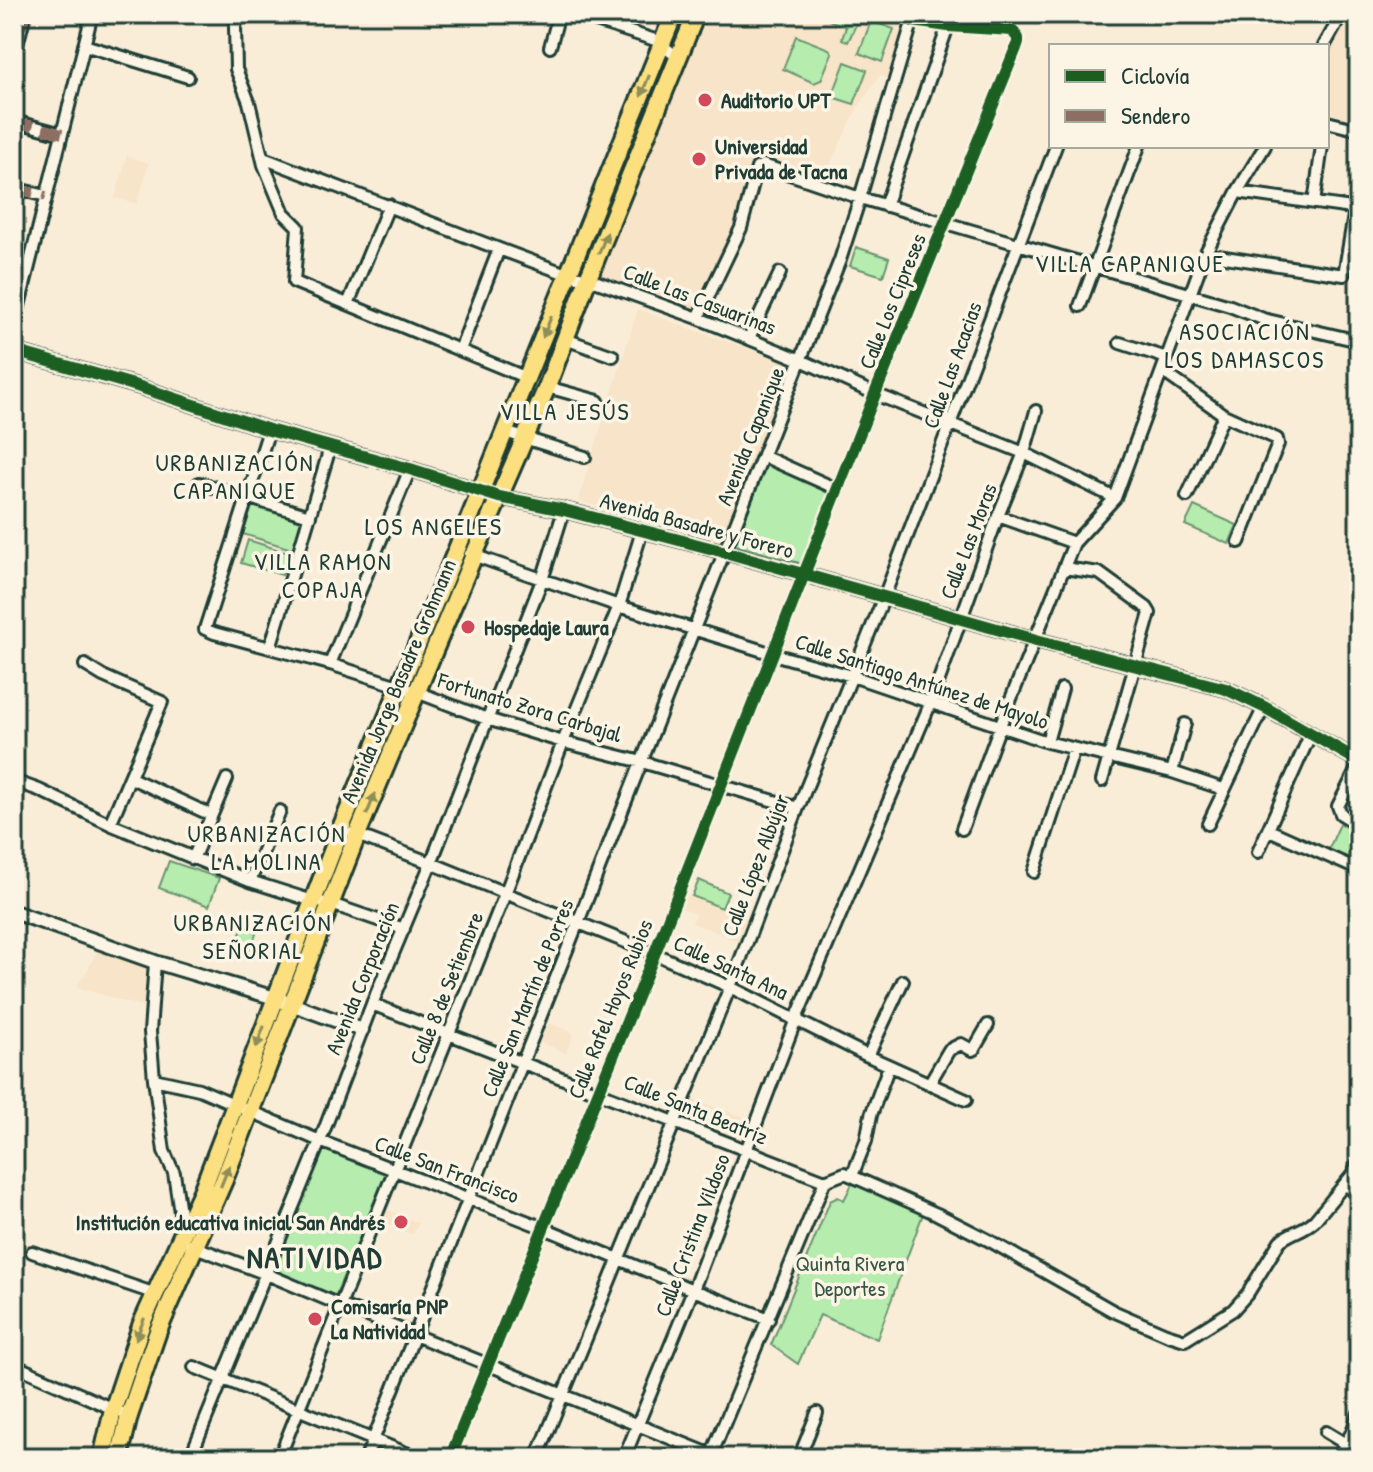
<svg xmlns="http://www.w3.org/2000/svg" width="1373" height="1472" font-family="'Patrick Hand',sans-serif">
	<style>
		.built { fill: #f8e4c8 }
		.green { fill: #b6ecae; stroke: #6a9471; stroke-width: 2 }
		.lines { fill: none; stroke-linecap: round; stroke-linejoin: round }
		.minor-casing { stroke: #1f3d34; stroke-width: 16 }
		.tertiary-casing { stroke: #1f3d34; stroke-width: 18 }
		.trunk-casing { stroke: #1f3d34; stroke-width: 22 }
		.minor { stroke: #fcf5e5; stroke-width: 10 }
		.tertiary { stroke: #fcf5e5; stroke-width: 12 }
		.trunk { stroke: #fce080; stroke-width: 16 }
		.quiet { stroke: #8d6e63; stroke-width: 10; stroke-dasharray: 20 10; stroke-linecap: butt }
		.cycleway-casing { stroke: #fcf5e5; stroke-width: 17 }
		.cycleway { stroke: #1b5e20; stroke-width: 12 }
		.oneway { fill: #8e8e5a }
		.poi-dot { fill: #d1495b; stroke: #fcf5e5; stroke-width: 3 }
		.labels { text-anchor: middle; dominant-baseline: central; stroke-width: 7; stroke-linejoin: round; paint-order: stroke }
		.poi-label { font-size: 22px; font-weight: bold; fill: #1f3d34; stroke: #fcf5e5; text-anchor: start }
		.street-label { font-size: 22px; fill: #1f3d34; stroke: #fcf5e5 }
		.park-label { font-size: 22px; fill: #365746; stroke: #fcf5e5 }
		.neighbourhood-label { font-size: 24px; letter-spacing: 2px; fill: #1f3d34; stroke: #fcf5e5 }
		.district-label { font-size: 30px; font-weight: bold; letter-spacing: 2px; fill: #1f3d34; stroke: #fcf5e5 }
	</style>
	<rect width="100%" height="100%" fill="#faedd8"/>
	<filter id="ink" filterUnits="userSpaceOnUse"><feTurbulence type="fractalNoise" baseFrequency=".0125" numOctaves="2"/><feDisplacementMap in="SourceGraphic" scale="16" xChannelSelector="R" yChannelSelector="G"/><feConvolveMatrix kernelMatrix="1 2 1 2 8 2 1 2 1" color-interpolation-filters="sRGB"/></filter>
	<g filter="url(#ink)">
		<!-- built -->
		<path class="built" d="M707,14H907L888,78L880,75L856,111L821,183L753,153L751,155L735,228L692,312L599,277L628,205L632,201L638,185L652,152L651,149Z
			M1350,14L1359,15V125L1327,116V54Z
			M127,156L149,163L137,204L115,198Z
			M638,309L705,334L793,364L722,541L578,501Z
			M687,895L749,919L741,942L692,923L696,914L682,908Z
			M97,951L139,963L150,971L149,1009L76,987L87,971Z
			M549,1023L574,1033L566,1053L540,1042Z
			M691,1099L750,1119L741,1143L739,1144L683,1122L682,1119Z
			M388,1210L419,1223L413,1235L383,1222Z"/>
		<!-- green -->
		<path class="green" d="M814,14H846L859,18L848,42L842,39L846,27Z
			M871,21L894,29L882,62L859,53Z
			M796,36L829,49L832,53L821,80L814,83L783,69Z
			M845,62L867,70L854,104L832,97Z
			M856,247L889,258L883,276L850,266Z
			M766,464L832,492L803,564L735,545Z
			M253,503L304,519L295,550L243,534Z
			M1194,506L1237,525L1229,544L1185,525Z
			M248,540L289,553L282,575L241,563Z
			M1340,824L1359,834V867L1327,853Z
			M169,861L219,878L209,906L159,888Z
			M699,880L728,893L722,908L692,896Z
			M247,914L261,919L250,951L236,946Z
			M323,1144L388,1171L333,1301L270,1274Z
			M854,1180L924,1211L877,1339L820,1315L798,1364L771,1345L830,1201L838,1197L844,1200Z"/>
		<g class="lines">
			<defs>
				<path id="minor" d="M238,14L235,27L236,69L249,102L264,165L284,213L298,227L294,282L527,378
					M574,14L655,40L679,58
					M84,45L188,77
					M1324,46L1342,14
					M550,47L559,14
					M14,57L25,14
					M14,121L62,134
					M1327,122L1359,130
					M263,158L499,249L569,275L589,279L698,318L801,360L875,394L1024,453L1115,498
					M14,188L46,196
					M1237,192L1359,209
					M1314,203L1322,146
					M885,206L948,26
					M1205,254L1344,275L1355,209
					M348,304L389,205
					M1080,306L1139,146
					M698,318L741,228L757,168L763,165L860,198L1230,306L1263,319L1359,341
					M14,326L92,14
					M749,338L780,273
					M565,339L613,356
					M1120,343L1167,358
					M460,350L499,249
					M1162,371L1224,415L1277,439L1278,444L1239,542
					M547,387L598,401
					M269,430L205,629L214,633L330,664L417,692L487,719L563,742L642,762L798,808
					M505,432L585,457
					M763,456L837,489
					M199,483L310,516
					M1187,496L1224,415
					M998,516L1074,543
					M470,554L619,606L773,654L852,676L1047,742L1172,772L1223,789
					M1064,568L1099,573L1147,608L1150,613L1102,781
					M270,648L330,448
					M330,664L410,469
					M85,665L103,676L162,702L110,824
					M1047,742L1062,689
					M1359,765L1338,806L1341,814L1359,825
					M1172,772L1185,724
					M131,778L211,815
					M14,781L39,790L110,824L250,881L313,901L331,904L404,929
					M1208,824L1264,707
					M962,829L1000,726L1074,543L1115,498L1205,254L1237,192L1265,146
					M1269,830L1359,870
					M352,833L431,863L653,953L730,987L868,1056L966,1100
					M1258,852L1311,733
					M193,859L227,779
					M1034,872L1074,749
					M250,881L280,811
					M155,962L150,1032L154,1079L164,1151L174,1173L183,1232
					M372,1004L825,1181L845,1173L937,1214L990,1241L1113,1311L1166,1334L1185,1340L1233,1310L1248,1293L1280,1241C1291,1232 1305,1230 1315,1220L1353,1174L1359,1161
					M868,1056L903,981
					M154,1079L199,1089L320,1141L544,1228L693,1290L769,1319
					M929,1084L949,1050L961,1044L972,1050L974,1049L988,1025
					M852,1176L866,1141L871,1115L889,1066
					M1346,1185L1359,1195
					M190,1245L264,1273L340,1305L712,1455
					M32,1252L156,1294
					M14,1365L129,1416
					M194,1367L418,1458
					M1326,1432L1359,1452
					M190,1458L320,1141L372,1004L431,863L542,580L564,510
					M279,1458L505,894L563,742L619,606L642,531
					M366,1458L840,260L860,198L914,16
					M450,1458L652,960L875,394L1018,43V38L1012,30L948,26L913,21
					M537,1458L730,987L798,808L884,597L1056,146
					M624,1458L693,1290L796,1019L931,702L998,516L1024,453L1036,411
					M710,1458L825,1181
					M799,1458L817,1413
					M1338,1458L1351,1434L1359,1413"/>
				<path id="tertiary" d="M14,351L137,386L269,430L410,469L499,497L564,510L725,552L1036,640L1226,689L1264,707L1359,761
					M14,912L155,962L275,998L362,1030"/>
				<path id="trunk" d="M102,1458L113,1410L142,1323L202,1191L341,828L457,549L674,14
					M119,1458L129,1416L158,1331L224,1180L357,835L474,555L547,387L589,276L696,14"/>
			</defs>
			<!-- minor casing -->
			<use href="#minor" class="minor-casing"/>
			<!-- tertiary casing -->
			<use href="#tertiary" class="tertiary-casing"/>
			<!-- trunk casing -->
			<use href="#trunk" class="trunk-casing"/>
			<!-- minor -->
			<use href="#minor" class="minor"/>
			<!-- tertiary -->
			<use href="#tertiary" class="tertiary"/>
			<!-- trunk -->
			<use href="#trunk" class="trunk"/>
			<!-- quiet -->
			<path class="quiet" d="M14,57L25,14
				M14,121L62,134
				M14,188L46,196"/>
			<defs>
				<path id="cycleway" d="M14,351L137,386L269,430L410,469L499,497L564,510L725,552L1036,640L1226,689L1264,707L1359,761
					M450,1458L652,960L875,394L1018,43V38L1012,30L948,26L913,21"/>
			</defs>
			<!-- cycleway casing -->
			<use href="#cycleway" class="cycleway-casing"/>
			<!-- cycleway -->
			<use href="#cycleway" class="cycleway"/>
		</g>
		<!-- one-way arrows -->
		<defs><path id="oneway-solid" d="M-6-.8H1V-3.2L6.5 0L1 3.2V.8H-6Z" transform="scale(2)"/></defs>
		<g class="oneway">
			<use href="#oneway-solid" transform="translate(645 86) rotate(112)"/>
			<use href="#oneway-solid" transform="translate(603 243) rotate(-68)"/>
			<use href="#oneway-solid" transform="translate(547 327) rotate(112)"/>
			<use href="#oneway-solid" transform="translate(371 804) rotate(-68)"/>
			<use href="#oneway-solid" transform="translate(260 1037) rotate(111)"/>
			<use href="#oneway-solid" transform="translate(225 1176) rotate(-68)"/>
			<use href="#oneway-solid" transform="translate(140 1329) rotate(112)"/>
		</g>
	</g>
	<!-- markers -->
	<g class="poi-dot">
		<circle cx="705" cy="100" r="8"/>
		<circle cx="699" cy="159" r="8"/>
		<circle cx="468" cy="627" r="8"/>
		<circle cx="401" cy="1222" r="8"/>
		<circle cx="315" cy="1319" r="8"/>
	</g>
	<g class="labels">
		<!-- poi labels -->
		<g class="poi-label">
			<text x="721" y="100">Auditorio UPT</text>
			<text x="715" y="146">Universidad<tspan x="715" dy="25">Privada de Tacna</tspan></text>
			<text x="484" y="627">Hospedaje Laura</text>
			<text x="385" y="1222" text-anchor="end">Institución educativa inicial San Andrés</text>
			<text x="331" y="1306">Comisaría PNP<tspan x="331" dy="25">La Natividad</tspan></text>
		</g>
		<!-- street labels -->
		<g class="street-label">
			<text transform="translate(700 299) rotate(21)">Calle Las Casuarinas</text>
			<text transform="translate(892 301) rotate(-68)">Calle Los Cipreses</text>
			<text transform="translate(952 365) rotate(-70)">Calle Las Acacias</text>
			<text transform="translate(750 436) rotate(-68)">Avenida Capanique</text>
			<text transform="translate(697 525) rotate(15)">Avenida Basadre y Forero</text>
			<text transform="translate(968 541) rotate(-69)">Calle Las Moras</text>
			<text transform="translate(398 681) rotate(-67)">Avenida Jorge Basadre Grohmann</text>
			<text transform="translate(922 681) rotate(18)">Calle Santiago Antúnez de Mayolo</text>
			<text transform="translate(530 707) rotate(17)">Fortunato Zora Carbajal</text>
			<text transform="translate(755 865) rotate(-69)">Calle López Albújar</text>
			<text transform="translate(731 967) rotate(25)">Calle Santa Ana</text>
			<text transform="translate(362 978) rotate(-68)">Avenida Corporación</text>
			<text transform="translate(446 988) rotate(-68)">Calle 8 de Setiembre</text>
			<text transform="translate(527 998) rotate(-68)">Calle San Martín de Porres</text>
			<text transform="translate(610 1009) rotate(-68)">Calle Rafel Hoyos Rubios</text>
			<text transform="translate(696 1109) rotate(22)">Calle Santa Beatriz</text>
			<text transform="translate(447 1169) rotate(21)">Calle San Francisco</text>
			<text transform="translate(692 1235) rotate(-69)">Calle Cristina Vildoso</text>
		</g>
		<!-- park labels -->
		<g class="park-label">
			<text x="850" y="1263">Quinta Rivera<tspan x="850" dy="25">Deportes</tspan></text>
		</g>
		<!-- neighbourhood labels -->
		<g class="neighbourhood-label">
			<text x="1130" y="263">VILLA CAPANIQUE</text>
			<text x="1245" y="331">ASOCIACIÓN<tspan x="1245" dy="28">LOS DAMASCOS</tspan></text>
			<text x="565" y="411">VILLA JESÚS</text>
			<text x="235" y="462">URBANIZACIÓN<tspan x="235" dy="28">CAPANIQUE</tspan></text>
			<text x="434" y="526">LOS ANGELES</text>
			<text x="323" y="561">VILLA RAMON<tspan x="323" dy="28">COPAJA</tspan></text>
			<text x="267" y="833">URBANIZACIÓN<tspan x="267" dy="28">LA MOLINA</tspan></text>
			<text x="253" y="922">URBANIZACIÓN<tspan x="253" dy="28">SEÑORIAL</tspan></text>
		</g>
		<!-- district labels -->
		<g class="district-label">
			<text x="315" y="1257">NATIVIDAD</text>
		</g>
	</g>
	<!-- margin -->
	<rect width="1373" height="1472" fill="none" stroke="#fcf5e5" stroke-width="48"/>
	<rect x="24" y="24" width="1325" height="1424" fill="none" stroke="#1f3d34" stroke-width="3" filter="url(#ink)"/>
	<!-- legend -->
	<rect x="1049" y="44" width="280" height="104" fill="#fcf5e5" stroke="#a4ab9e" stroke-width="2"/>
	<rect x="1065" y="70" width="40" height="12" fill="#1b5e20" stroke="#a4ab9e" stroke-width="2"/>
	<text x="1121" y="84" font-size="24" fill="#1f3d34">Ciclovía</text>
	<rect x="1065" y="110" width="40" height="12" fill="#8d6e63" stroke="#a4ab9e" stroke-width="2"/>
	<text x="1121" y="124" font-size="24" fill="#1f3d34">Sendero</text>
</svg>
